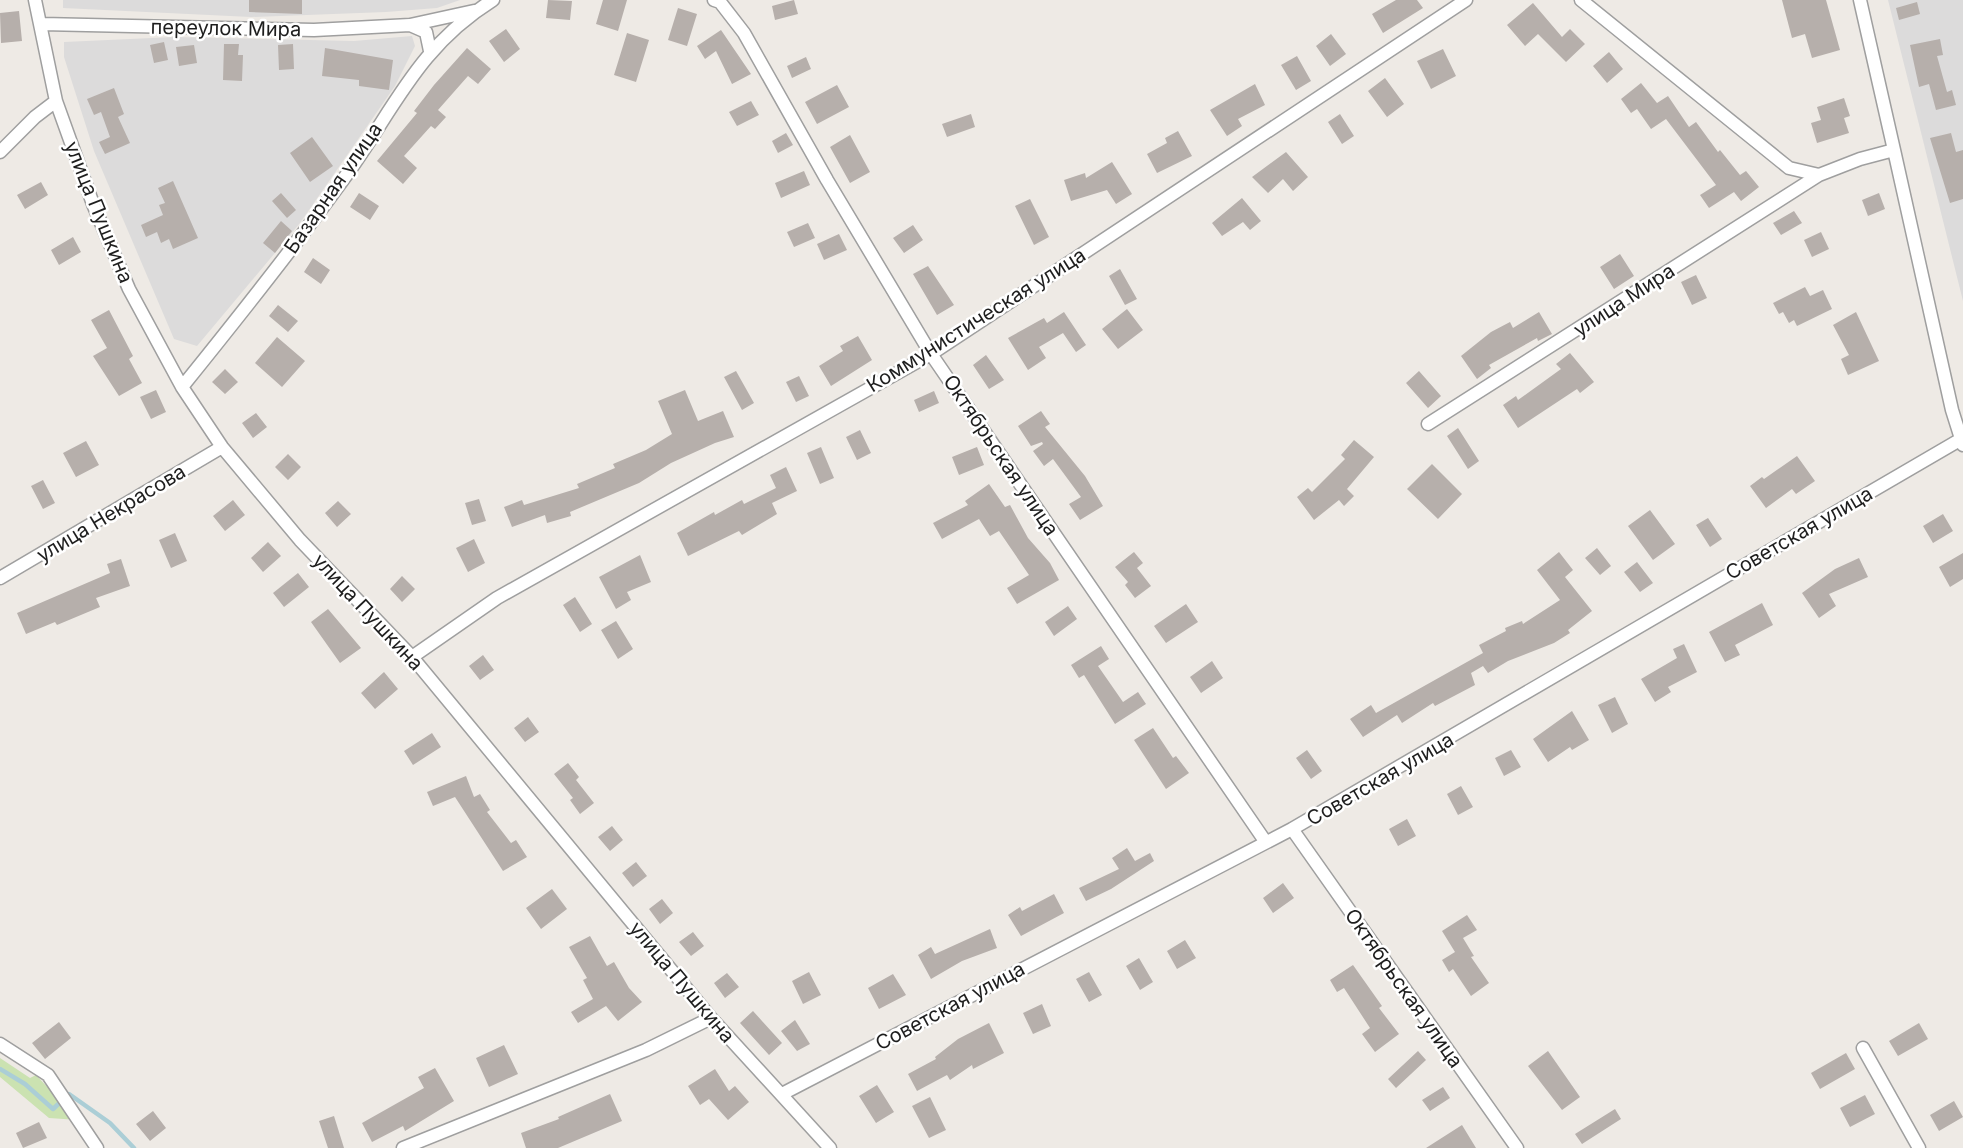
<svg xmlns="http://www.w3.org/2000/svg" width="1963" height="1148" font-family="Inter,sans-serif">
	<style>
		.residential { fill: #dcdbdb }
		.grass { fill: #cbe2b1 }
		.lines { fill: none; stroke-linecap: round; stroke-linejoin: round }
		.stream { stroke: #abced6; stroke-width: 4.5 }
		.building { fill: #b6afab }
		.minor-casing { stroke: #9f9f9f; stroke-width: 15 }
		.minor { stroke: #fff; stroke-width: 12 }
		.labels { text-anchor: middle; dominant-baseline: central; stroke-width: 5; stroke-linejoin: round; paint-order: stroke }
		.street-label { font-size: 20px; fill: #1e1e1e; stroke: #fff }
	</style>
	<rect width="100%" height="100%" fill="#eeeae5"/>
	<!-- residential -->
	<path class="residential" d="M63,0H460L437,8L386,12L251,17L63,8Z
		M1888,0H1963V301Z
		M412,36L415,46L395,86L300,223L197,346L174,339L94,151L64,57V42L174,37L354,41Z"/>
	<!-- grass -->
	<path class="grass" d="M0,1058L30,1078L36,1075L78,1120L49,1118L0,1077Z"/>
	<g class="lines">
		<!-- stream -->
		<path class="stream" d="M0,1069L25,1084L53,1109L69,1094L110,1123L134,1148"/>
	</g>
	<!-- building -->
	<path class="building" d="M249,0H302V14L249,12Z
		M548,0L572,1L570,20L546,18Z
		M603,0H627L618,31L596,24Z
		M794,0L798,14L775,20L772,6Z
		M1396,0H1417L1423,8L1383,33L1372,14Z
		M1782,0H1826L1840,50L1812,58L1805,34L1792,38Z
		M1917,2L1920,14L1899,20L1896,8Z
		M1533,3L1562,37L1570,29L1585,44L1566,62L1538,34L1525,46L1507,25Z
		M678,8L697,14L687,46L668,40Z
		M19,11L22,41L1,43L0,13Z
		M506,29L520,49L504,62L489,41Z
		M721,30L751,74L732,84L716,51L705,59L697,46Z
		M627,33L649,40L636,82L614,75Z
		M1331,34L1346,54L1330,66L1316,46Z
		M1940,39L1943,55L1937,56L1947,92L1952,90L1956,105L1936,110L1929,84L1919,87L1910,45Z
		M164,42L168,60L154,63L150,45Z
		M224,44H239L238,55H243L242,81L223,80Z
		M293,44L294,69L279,70L278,45Z
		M194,45L197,63L179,66L176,47Z
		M325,48L393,60L389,90L359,86V80L322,76Z
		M467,48L491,69L478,84L468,76L438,110L446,117L435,129L431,126L404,156L417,168L403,184L377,161L417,113L414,111L434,85Z
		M1443,49L1456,76L1431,89L1417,61Z
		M1609,52L1623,69L1607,83L1593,66Z
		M1297,56L1311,81L1296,90L1281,65Z
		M806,57L811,69L792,78L787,66Z
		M1385,78L1404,104L1387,117L1368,91Z
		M1641,83L1657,103L1668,96L1689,127L1696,122L1718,152L1720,150L1740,175L1746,171L1759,187L1741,201L1734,192L1709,208L1700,195L1716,185L1666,119L1651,129L1637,109L1631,113L1621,99Z
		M1255,84L1265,105L1238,119L1242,126L1227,136L1210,110Z
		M837,85L849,107L817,124L805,102Z
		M114,88L124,114L118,117L130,143L105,154L99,142L110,137L101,112L94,115L87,99Z
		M1844,98L1850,116L1844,118L1849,133L1817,143L1811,123L1821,120L1817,107Z
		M751,101L759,115L737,126L729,112Z
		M971,114L975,127L947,137L942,124Z
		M1340,114L1354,136L1342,144L1328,122Z
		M1178,131L1192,156L1157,173L1147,154L1167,143L1165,138Z
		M786,133L793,145L778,153L772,141Z
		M1951,133L1956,152L1963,150V199L1950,203L1930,138Z
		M850,135L870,172L850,183L830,147Z
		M312,137L333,166L310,182L290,153Z
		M1286,152L1308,177L1293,191L1283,179L1268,193L1252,177Z
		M1112,162L1132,194L1116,204L1107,190L1071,201L1064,180L1085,173L1086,178Z
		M804,171L810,185L781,198L775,183Z
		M173,181L198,238L173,249L169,239L161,243L157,232L146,237L141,225L163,215L159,205L165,203L158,188Z
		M41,182L48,195L25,209L17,195Z
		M281,193L296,210L287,218L272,201Z
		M359,193L379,206L370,220L350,207Z
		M1879,193L1885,209L1868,216L1862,200Z
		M1242,198L1261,221L1250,230L1243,222L1222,236L1212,223Z
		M1030,199L1049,237L1034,245L1015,206Z
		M1794,211L1802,223L1781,235L1773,223Z
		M281,221L292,231L275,253L263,243Z
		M808,223L815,238L794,247L787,232Z
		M913,225L923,240L904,253L893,238Z
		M1821,232L1829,249L1812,257L1804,240Z
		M839,234L847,250L824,260L817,244Z
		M73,237L81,252L59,265L51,250Z
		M1620,254L1634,276L1614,289L1600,267Z
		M313,258L330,270L321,284L304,272Z
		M928,266L954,305L937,315L913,274Z
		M1120,269L1137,299L1125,305L1109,276Z
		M1696,275L1707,298L1692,305L1681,282Z
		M1805,287L1810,296L1823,290L1832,309L1797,326L1794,320L1789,323L1783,312L1779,314L1773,303Z
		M278,305L298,321L288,332L269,316Z
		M1127,309L1143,330L1118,349L1102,329Z
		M109,310L133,356L129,359L142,383L119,396L93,356L107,348L91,320Z
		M1064,312L1086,345L1076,352L1063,333L1039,347L1046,358L1028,370L1008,338L1044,318L1047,323Z
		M1539,312L1552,334L1538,341L1537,338L1489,365L1491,368L1477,379L1461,356L1491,332L1510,322L1513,328Z
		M1856,312L1879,361L1848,375L1841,359L1849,355L1833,325Z
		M858,336L872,360L831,386L819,366L843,351L840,346Z
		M277,337L305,361L282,387L255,363Z
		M1570,353L1594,382L1580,393L1577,389L1518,428L1503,405L1516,396L1518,400L1561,369L1556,364Z
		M986,355L1004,380L989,389L973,365Z
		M225,369L238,382L225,394L212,382Z
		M736,371L754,403L742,410L724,377Z
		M1419,371L1441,396L1428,408L1406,383Z
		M799,376L809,396L796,402L786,382Z
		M156,390L166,412L151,419L140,397Z
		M685,390L698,421L723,411L734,437L715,443L671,463L639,483L570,512L571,516L547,523L545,515L512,527L504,507L522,500L524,505L579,488L577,484L615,468L613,464L646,450L672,434L658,401Z
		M934,391L939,403L919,412L914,400Z
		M1041,411L1050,424L1045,427L1085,476L1103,506L1080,520L1069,504L1081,497L1053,459L1044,466L1033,451L1043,444L1042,442L1031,446L1018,426Z
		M256,413L267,427L253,438L242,423Z
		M1458,428L1479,461L1468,469L1447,436Z
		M860,430L871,453L857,460L846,437Z
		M1354,440L1374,457L1347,489L1354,496L1344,506L1339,500L1314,520L1297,497L1308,488L1312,492L1345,459L1341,455Z
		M86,441L99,465L76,477L63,453Z
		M821,447L834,478L820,484L807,453Z
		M977,447L984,465L959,475L952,457Z
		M288,454L301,467L288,480L275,467Z
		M1797,456L1815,481L1796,494L1792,489L1766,508L1750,486L1762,477L1764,479Z
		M1432,464L1462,494L1438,519L1407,489Z
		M786,467L797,491L772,503L777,514L742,535L739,531L688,556L677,533L714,512L715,515L742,500L744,504L776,488L770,475Z
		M43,480L55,503L43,509L31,486Z
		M989,484L1005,507L1010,505L1028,538L1050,563L1059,580L1017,604L1007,588L1029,575L999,531L990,536L979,519L942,539L933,523L968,505L965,501Z
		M479,499L486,521L472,525L465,503Z
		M233,500L245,515L225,531L213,516Z
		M338,501L351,514L337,527L325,513Z
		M1650,510L1675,544L1653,560L1628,526Z
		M1943,514L1953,531L1933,543L1923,526Z
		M1708,518L1722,539L1710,547L1696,525Z
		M175,533L187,561L171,568L159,540Z
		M474,539L485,563L468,572L456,548Z
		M268,542L281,556L263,572L251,558Z
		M1597,548L1611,566L1600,575L1585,558Z
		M1134,552L1143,563L1137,568L1151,586L1135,598L1125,585L1128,582L1115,567Z
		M1559,552L1573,570L1565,577L1592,611L1568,630L1570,633L1554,643L1508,661L1488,673L1483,666L1471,673L1475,685L1435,706L1433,703L1402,723L1397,715L1363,737L1350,719L1371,705L1376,713L1483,653L1479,645L1506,631L1505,628L1522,621L1523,624L1560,600L1537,570Z
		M1963,553V579L1950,587L1939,567Z
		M640,555L651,582L627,592L631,600L616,609L599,577Z
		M1859,558L1868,577L1829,594L1836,606L1819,618L1802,593L1835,569Z
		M121,559L130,586L96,598L100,607L57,625L55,622L26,634L17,613L110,573L107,564Z
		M1637,562L1653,583L1640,592L1624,572Z
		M298,573L309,587L284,607L273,593Z
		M402,576L415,589L402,602L390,589Z
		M575,597L592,624L580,632L563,605Z
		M1762,603L1773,625L1735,645L1740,655L1725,662L1709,632Z
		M1186,604L1198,622L1166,643L1154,626Z
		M1068,606L1077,619L1054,636L1045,622Z
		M328,609L361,648L340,663L311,622Z
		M616,621L633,649L618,659L601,630Z
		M1684,644L1697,672L1668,687L1671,692L1655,702L1641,679L1677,658L1673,649Z
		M1101,646L1109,659L1098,666L1123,702L1138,692L1146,704L1115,724L1084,675L1079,678L1071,665Z
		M483,655L494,670L480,680L469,666Z
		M1212,661L1223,678L1201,693L1190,677Z
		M384,672L398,689L375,709L361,693Z
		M1615,697L1628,724L1612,733L1598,705Z
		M1572,711L1589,740L1572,750L1570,747L1548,762L1533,739Z
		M528,717L539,732L525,742L514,728Z
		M1153,728L1173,758L1176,756L1189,773L1166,789L1134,740Z
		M432,733L441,747L413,765L404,751Z
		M1307,750L1322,771L1311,779L1296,758Z
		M1511,750L1521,767L1504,776L1495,758Z
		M568,763L579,777L576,780L594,803L580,814L570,800L573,798L554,774Z
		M466,776L474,797L480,794L490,810L487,812L511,843L516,840L527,857L503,871L455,797L433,806L427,792Z
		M1461,786L1473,807L1458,815L1447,794Z
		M1407,819L1416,836L1398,846L1389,829Z
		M612,826L623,840L610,851L598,837Z
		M1127,848L1135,861L1150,853L1154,861L1111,889L1086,901L1079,888L1119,869L1112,858Z
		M636,862L647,876L633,887L622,873Z
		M1283,883L1294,898L1273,913L1263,898Z
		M552,889L567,909L541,929L526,908Z
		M1054,894L1064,913L1021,936L1008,915L1020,907L1022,911Z
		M662,899L673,913L660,924L649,909Z
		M1467,915L1477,930L1463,938L1474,956L1471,957L1489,983L1471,996L1453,969L1449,972L1442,960L1455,952L1442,931Z
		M990,929L997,948L962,961L931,979L918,955L931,947L935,954Z
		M693,932L704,946L691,956L679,942Z
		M590,936L607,966L614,962L629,988L642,1002L618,1021L606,1006L578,1023L571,1012L593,999L583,980L587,978L569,947Z
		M1185,940L1196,958L1177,969L1167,951Z
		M1139,958L1153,982L1140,990L1126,966Z
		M1353,965L1382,1006L1379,1008L1399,1034L1375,1052L1362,1034L1370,1028L1344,988L1337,992L1330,980Z
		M809,972L821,995L803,1004L792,981Z
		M1089,972L1102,995L1089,1002L1076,979Z
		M727,973L739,987L725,998L714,983Z
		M893,974L906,995L879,1009L868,988Z
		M1042,1004L1051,1026L1033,1034L1023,1013Z
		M753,1011L782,1043L769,1055L740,1023Z
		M795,1020L810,1044L797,1051L781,1031Z
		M59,1022L71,1038L45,1059L32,1043Z
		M989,1023L1004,1053L973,1069L972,1065L950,1080L947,1075L917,1091L908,1074L936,1059L935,1057L958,1039Z
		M1919,1023L1928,1039L1898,1056L1889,1041Z
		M504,1045L518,1074L489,1087L476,1058Z
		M1418,1051L1426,1060L1396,1088L1388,1079Z
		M1548,1051L1580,1097L1562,1110L1528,1066Z
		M1846,1053L1855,1069L1820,1089L1811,1073Z
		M435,1068L454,1101L405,1131L403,1126L372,1142L362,1123L424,1088L418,1077Z
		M715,1069L729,1091L735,1086L749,1102L728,1120L709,1099L700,1105L688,1086Z
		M877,1085L894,1112L876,1123L859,1096Z
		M1443,1087L1450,1098L1430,1111L1422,1100Z
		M610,1094L622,1121L558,1148H526L521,1133L559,1119L558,1117Z
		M1865,1095L1875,1114L1850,1127L1840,1108Z
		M930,1097L946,1130L929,1138L912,1106Z
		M1954,1101L1963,1117L1939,1131L1930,1115Z
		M1615,1109L1621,1119L1582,1144L1575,1134Z
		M153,1111L166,1128L150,1141L136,1124Z
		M334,1116L344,1148H328L319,1121Z
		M39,1122L47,1138L23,1148L16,1133Z
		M1462,1125L1476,1148H1426Z"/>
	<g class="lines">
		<defs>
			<path id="minor" d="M35,0L56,101L93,204L129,289L182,387L222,447L300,540L412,657L711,1018L830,1148
				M714,0L720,2L744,33L827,180L931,354L1265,841
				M1581,0L1789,168L1819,175L1860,159L1894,150L1952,410L1963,445
				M1860,0L1894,150
				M42,24L314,30L410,25L474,11
				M410,25L426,32L430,51
				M0,152L35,117L56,101
				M182,387C237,319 291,251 342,181C394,111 415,49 493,0
				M1428,424L1819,175
				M0,578L222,447
				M412,657L497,598L931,354L1466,0
				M1292,829L1517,1148
				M0,1044L48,1075L97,1148
				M1863,1048L1919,1148
				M782,1094L1292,829L1963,438
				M403,1148L646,1050L711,1018"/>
		</defs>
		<!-- minor casing -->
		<use href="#minor" class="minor-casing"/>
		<!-- minor -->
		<use href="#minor" class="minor"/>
	</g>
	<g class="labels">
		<!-- street labels -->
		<g class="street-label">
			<text transform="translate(226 28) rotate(1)">переулок Мира</text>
			<text transform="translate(333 188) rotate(-55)">Базарная улица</text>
			<text transform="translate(99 212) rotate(68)">улица Пушкина</text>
			<text transform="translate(1624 300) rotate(-33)">улица Мира</text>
			<text transform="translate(976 320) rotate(-32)">Коммунистическая улица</text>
			<text transform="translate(1001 455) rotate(56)">Октябрьская улица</text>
			<text transform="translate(111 513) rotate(-31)">улица Некрасова</text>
			<text transform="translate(1799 533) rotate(-30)">Советская улица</text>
			<text transform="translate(368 612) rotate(47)">улица Пушкина</text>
			<text transform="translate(1380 779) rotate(-30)">Советская улица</text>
			<text transform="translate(682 982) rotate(50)">улица Пушкина</text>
			<text transform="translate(1404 988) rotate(55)">Октябрьская улица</text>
			<text transform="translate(950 1006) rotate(-28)">Советская улица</text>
		</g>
	</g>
</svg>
